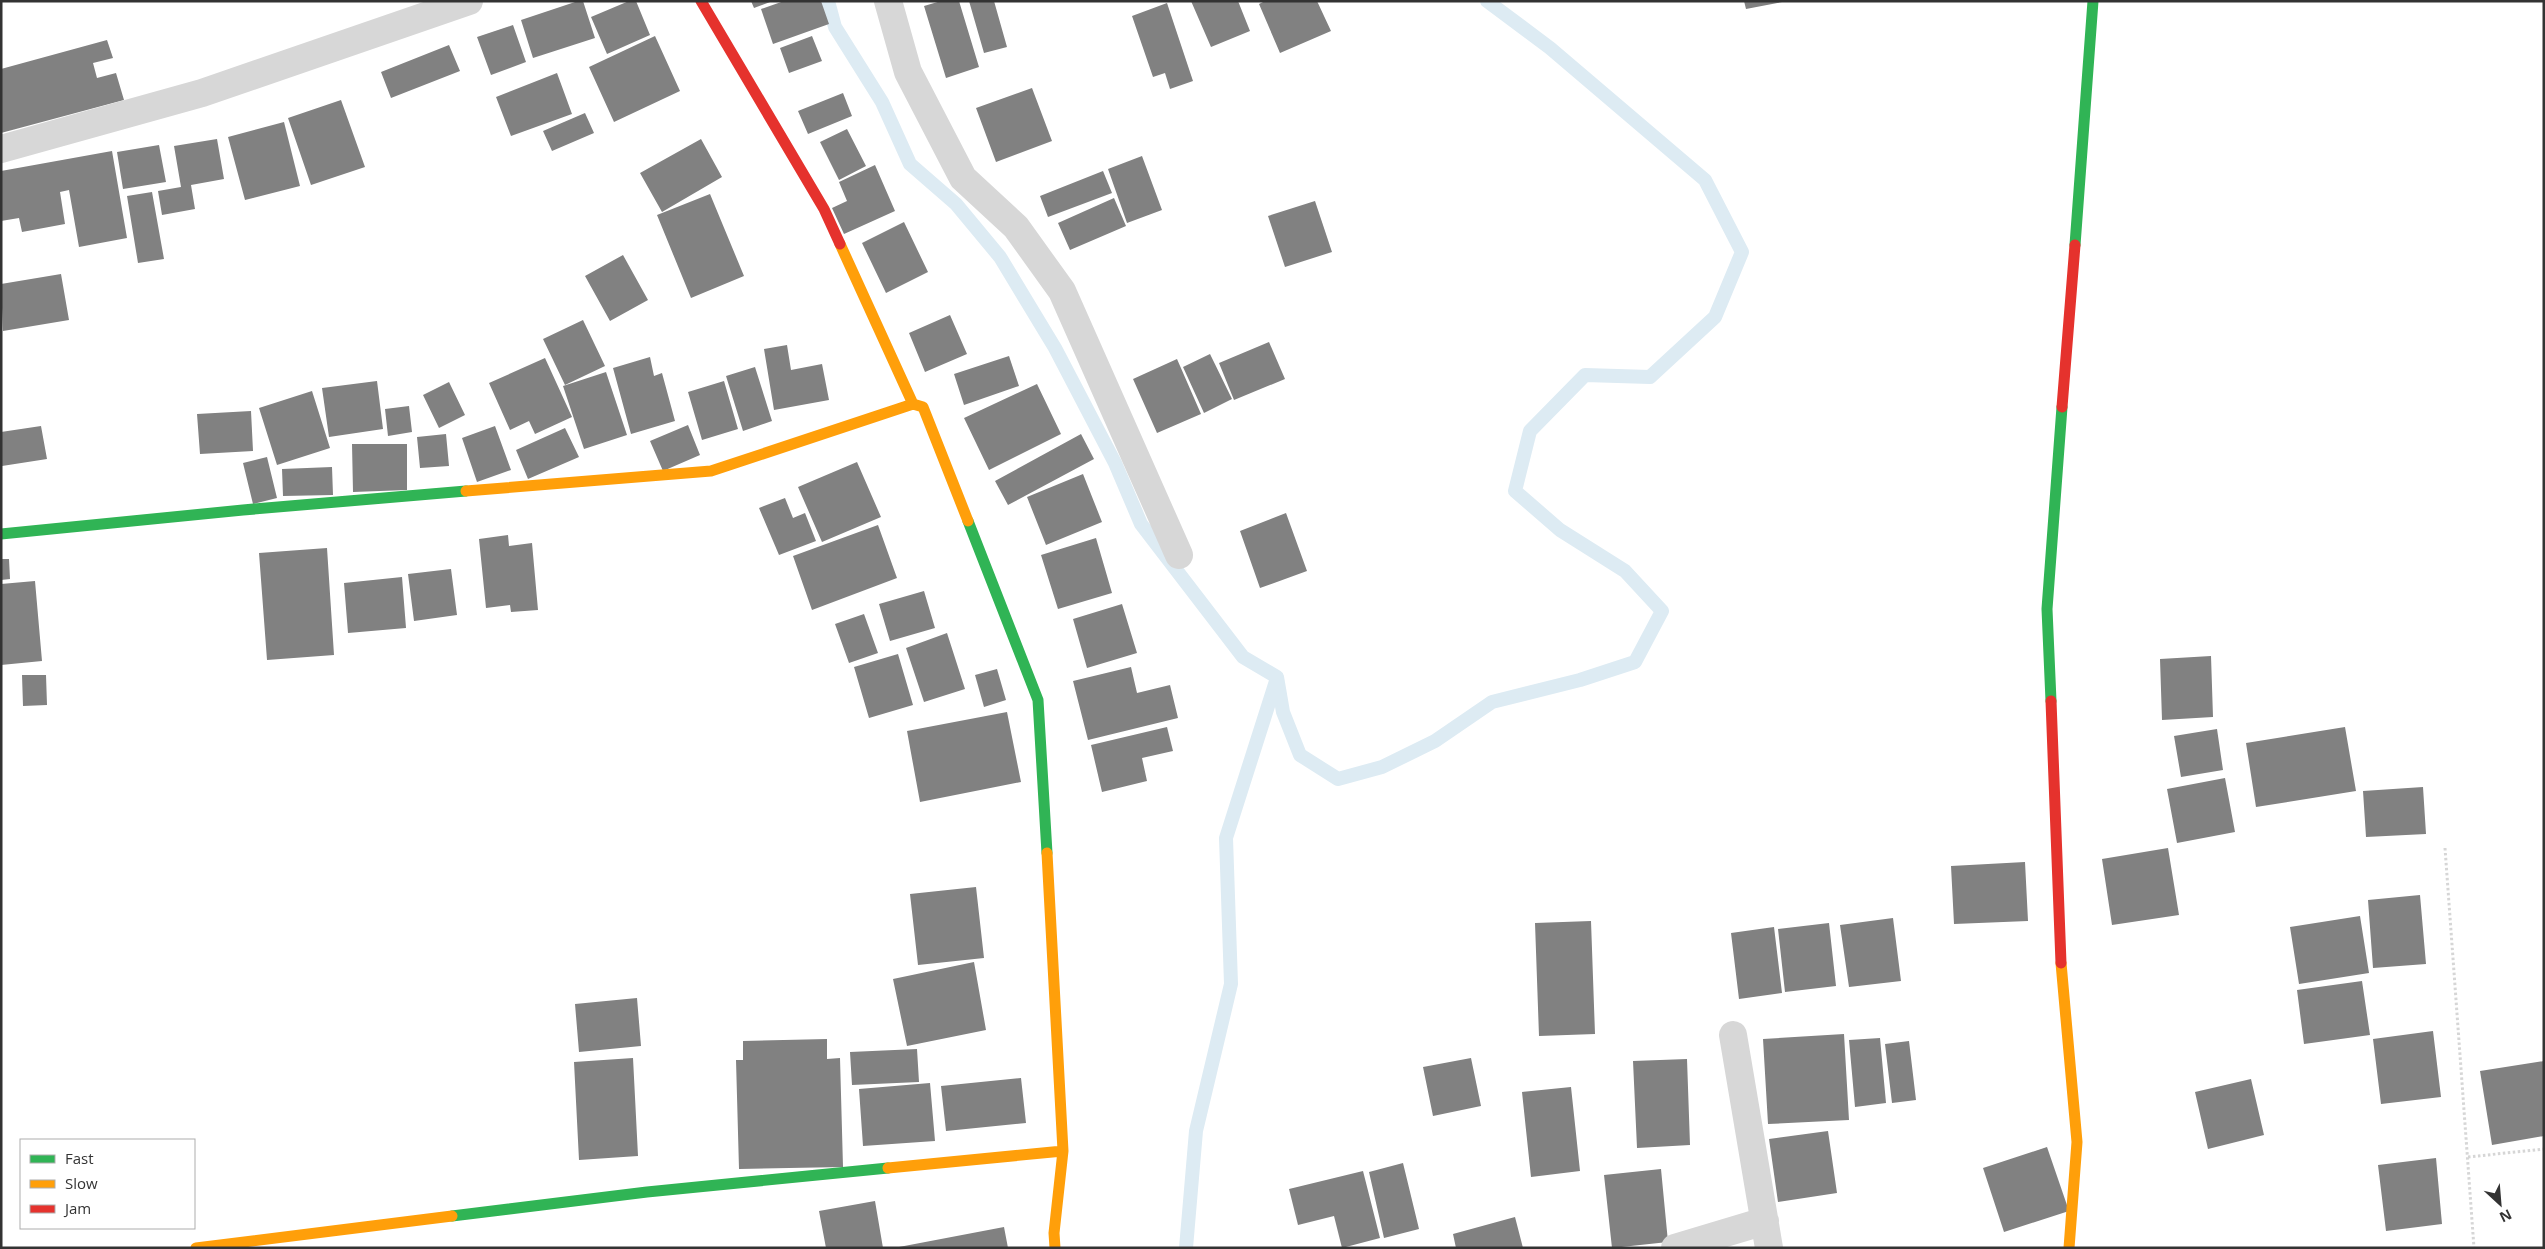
<svg xmlns="http://www.w3.org/2000/svg" width="2545" height="1249" font-family="'Open Sans',sans-serif">
	<style>
		.lines { fill: none; stroke-linecap: round; stroke-linejoin: round }
		.stream { stroke: #ddebf3; stroke-width: 14 }
		.building { fill: #818181 }
		.path { stroke: #d6d6d6; stroke-width: 3; stroke-dasharray: 2.5 2.5; stroke-linecap: butt }
		.street { stroke: #d7d7d7; stroke-width: 28 }
		.fast { stroke: #30b455; stroke-width: 11 }
		.slow { stroke: #ff9f0a; stroke-width: 11 }
		.jam { stroke: #e5322d; stroke-width: 11 }
	</style>
	<rect width="100%" height="100%" fill="#fff"/>
	<g class="lines">
		<!-- stream -->
		<path class="stream" d="M828,1L835,27L882,102L910,164L956,204L1000,257L1055,348L1115,463L1141,524L1243,657L1277,677L1283,712L1300,755L1338,779L1382,767L1435,741L1492,702L1580,680L1635,662L1662,611L1625,571L1560,530L1515,491L1530,431L1585,375L1650,377L1715,317L1742,252L1705,180L1550,48L1487,1
			M1186,1248L1196,1131L1231,984L1226,838L1276,681"/>
	</g>
	<!-- building -->
	<path class="building" d="M578,1H583L595,38L533,58L521,20Z
		M629,1H636L650,35L607,54L591,17Z
		M751,1H773L754,8Z
		M784,1H821L829,24L773,44L761,9Z
		M941,1H959L979,67L946,78L924,6Z
		M969,1H994L1007,47L984,53Z
		M1191,1H1238L1250,31L1211,47Z
		M1265,1H1317L1331,31L1280,53L1259,4Z
		M1744,1H1782V2L1746,9Z
		M1167,3L1193,81L1170,89L1165,73L1153,77L1132,16Z
		M513,25L526,62L491,75L477,37Z
		M655,36L680,91L614,122L589,67Z
		M812,36L822,61L789,73L780,48Z
		M107,40L113,58L93,63L97,78L116,73L124,100L1,133V69Z
		M449,45L460,71L391,98L381,72Z
		M557,73L572,114L511,136L496,97Z
		M1032,88L1052,141L996,162L976,108Z
		M843,93L852,116L808,134L798,111Z
		M341,100L365,167L311,185L288,118Z
		M585,113L594,133L552,151L543,131Z
		M284,122L300,186L245,200L228,137Z
		M847,129L866,166L839,180L820,142Z
		M217,139L224,179L191,185L195,209L162,215L158,191L181,187L174,146Z
		M701,139L722,177L662,212L640,173Z
		M159,145L166,182L123,189L117,152Z
		M112,151L127,238L79,247L69,190L60,192L65,224L22,232L19,218L1,221V171Z
		M1142,156L1162,210L1127,223L1108,169Z
		M875,165L895,211L844,234L832,208L847,201L839,182Z
		M1103,171L1112,193L1048,217L1040,196Z
		M152,192L164,259L138,263L127,196Z
		M710,194L744,276L691,298L657,215Z
		M1114,198L1126,226L1070,250L1058,223Z
		M1315,201L1332,252L1285,267L1268,216Z
		M904,222L928,272L886,293L862,243Z
		M623,255L648,300L610,321L585,276Z
		M61,274L69,320L3,331L1,284Z
		M950,315L967,354L925,372L909,333Z
		M583,320L605,366L565,385L543,339Z
		M1269,342L1285,379L1234,400L1219,363Z
		M787,345L791,370L822,364L829,400L774,410L764,349Z
		M1210,354L1232,399L1204,413L1183,367Z
		M1009,356L1019,386L964,405L954,374Z
		M650,357L654,376L662,373L675,421L631,434L613,368Z
		M545,358L572,417L535,434L529,421L510,430L489,383Z
		M1177,359L1201,414L1157,433L1133,379Z
		M755,367L772,421L743,431L726,376Z
		M606,372L627,435L584,449L563,386Z
		M377,381L383,429L329,437L322,388Z
		M724,381L738,429L702,440L688,392Z
		M449,382L465,415L439,428L423,395Z
		M1037,384L1061,434L989,470L964,418Z
		M312,391L330,448L277,465L259,408Z
		M409,406L412,432L388,436L385,409Z
		M251,411L253,451L200,454L197,414Z
		M688,425L700,455L663,471L650,441Z
		M41,426L47,459L2,466L1,432Z
		M495,426L511,470L477,482L462,438Z
		M565,428L579,457L528,479L516,450Z
		M446,434L449,466L420,468L417,437Z
		M1081,434L1094,459L1008,505L995,481Z
		M352,444H407V490L353,492Z
		M267,457L277,498L253,504L243,463Z
		M857,462L881,517L822,542L798,487Z
		M332,467L333,495L283,496L282,469Z
		M1083,474L1102,522L1046,545L1027,497Z
		M785,498L793,518L805,513L816,541L779,555L759,508Z
		M1286,513L1307,571L1260,588L1240,531Z
		M878,525L897,578L812,610L793,556Z
		M508,535L509,546L532,543L538,610L511,612L510,605L486,608L479,539Z
		M1096,538L1112,593L1058,609L1041,555Z
		M327,548L334,655L267,660L259,553Z
		M1,559H9L10,579L1,580Z
		M451,569L457,615L414,621L408,574Z
		M402,577L406,628L348,633L344,583Z
		M35,581L42,661L1,665V584Z
		M924,591L935,628L890,641L879,604Z
		M1122,604L1137,653L1087,668L1073,619Z
		M864,614L878,653L849,663L835,624Z
		M947,633L965,689L924,702L906,648Z
		M898,654L913,705L869,718L854,667Z
		M2211,656L2213,717L2162,720L2160,659Z
		M1131,667L1137,693L1170,685L1178,718L1088,740L1073,681Z
		M997,669L1006,700L984,707L975,675Z
		M22,675H46L47,705L23,706Z
		M1007,712L1021,782L920,802L907,731Z
		M1167,727L1173,751L1142,758L1147,781L1102,792L1091,745Z
		M2345,727L2356,791L2256,807L2246,743Z
		M2217,729L2223,770L2181,777L2174,736Z
		M2225,778L2235,832L2177,843L2167,789Z
		M2423,787L2426,834L2366,837L2363,791Z
		M2168,848L2179,915L2112,925L2102,859Z
		M2025,862L2028,921L1954,924L1951,866Z
		M976,887L984,958L918,965L910,894Z
		M2420,895L2426,964L2373,968L2368,900Z
		M2360,916L2369,973L2299,984L2290,927Z
		M1893,918L1901,981L1849,987L1840,925Z
		M1591,921L1595,1034L1539,1036L1535,923Z
		M1829,923L1836,986L1785,992L1778,929Z
		M1774,927L1782,993L1739,999L1731,933Z
		M974,962L986,1030L907,1046L893,979Z
		M2362,981L2370,1035L2304,1044L2297,990Z
		M637,998L641,1046L579,1052L575,1004Z
		M2433,1031L2441,1097L2381,1104L2373,1039Z
		M1844,1034L1849,1120L1768,1124L1763,1039Z
		M1880,1038L1886,1103L1855,1107L1849,1040Z
		M827,1039V1059L840,1058L843,1167L739,1169L736,1060H743V1041Z
		M1909,1041L1916,1100L1892,1103L1885,1044Z
		M917,1049L919,1082L852,1085L850,1052Z
		M633,1058L638,1156L579,1160L574,1062Z
		M1471,1058L1481,1106L1433,1116L1423,1067Z
		M1687,1059L1690,1145L1637,1148L1633,1061Z
		M2544,1061V1136L2492,1145L2480,1071Z
		M1021,1078L1026,1123L946,1131L941,1086Z
		M2251,1079L2264,1135L2208,1149L2195,1092Z
		M930,1083L935,1141L863,1146L859,1089Z
		M1571,1087L1580,1171L1531,1177L1522,1092Z
		M1828,1131L1837,1193L1778,1202L1769,1139Z
		M2047,1147L2069,1211L2004,1232L1983,1168Z
		M2436,1158L2442,1224L2386,1231L2378,1165Z
		M1403,1163L1419,1229L1384,1238L1369,1172Z
		M1661,1169L1668,1242L1612,1248L1604,1175Z
		M1363,1171L1380,1238L1342,1248L1334,1216L1298,1225L1289,1189Z
		M875,1201L883,1248H826L819,1211Z
		M1515,1217L1523,1248H1456L1453,1234Z
		M1004,1227L1008,1248H899V1247Z"/>
	<g class="lines">
		<!-- path -->
		<path class="path" d="M2445,848L2474,1248
			M2468,1157L2544,1149"/>
		<!-- street -->
		<path class="street" d="M888,1L908,72L963,178L1016,227L1062,291L1179,555
			M1,149L202,93L469,1
			M1733,1035L1769,1248
			M1675,1248L1765,1221"/>
		<!-- fast -->
		<path class="fast" d="M2075,245L2093,1
			M968,521L1038,700L1047,853
			M1,534L243,510L466,491
			M2051,701L2047,609L2062,407
			M452,1216L647,1192L888,1168"/>
		<!-- slow -->
		<path class="slow" d="M840,244L913,404L923,407L968,521
			M466,491L711,471L913,404
			M1047,853L1063,1151L1054,1233L1055,1248
			M2061,963L2077,1142L2069,1248
			M888,1168L1063,1151
			M196,1248L452,1216"/>
		<!-- jam -->
		<path class="jam" d="M701,1L824,209L840,244
			M2062,407L2075,245
			M2051,701L2061,963"/>
	</g>
	<!-- border -->
	<rect width="2545" height="1249" fill="none" stroke="#333333" stroke-width="5"/>
	<!-- legend -->
	<rect x="20" y="1139" width="175" height="90" fill="#ffffff" stroke="#adadad"/>
	<rect x="30" y="1155" width="25" height="8" fill="#30b455" stroke="#adadad"/>
	<text x="65" y="1164" font-size="15" fill="#333333">Fast</text>
	<rect x="30" y="1180" width="25" height="8" fill="#ff9f0a" stroke="#adadad"/>
	<text x="65" y="1189" font-size="15" fill="#333333">Slow</text>
	<rect x="30" y="1205" width="25" height="8" fill="#e5322d" stroke="#adadad"/>
	<text x="65" y="1214" font-size="15" fill="#333333">Jam</text>
	<!-- north arrow -->
	<g transform="translate(2500 1204) rotate(154)" stroke="#ffffff" stroke-width="4" paint-order="stroke">
	<path d="M0-4L9 19L0 12L-9 19Z" fill="#333333"/>
	<text y="-8" font-size="14" font-weight="bold" text-anchor="middle" fill="#333333">N</text>
	</g>
</svg>
